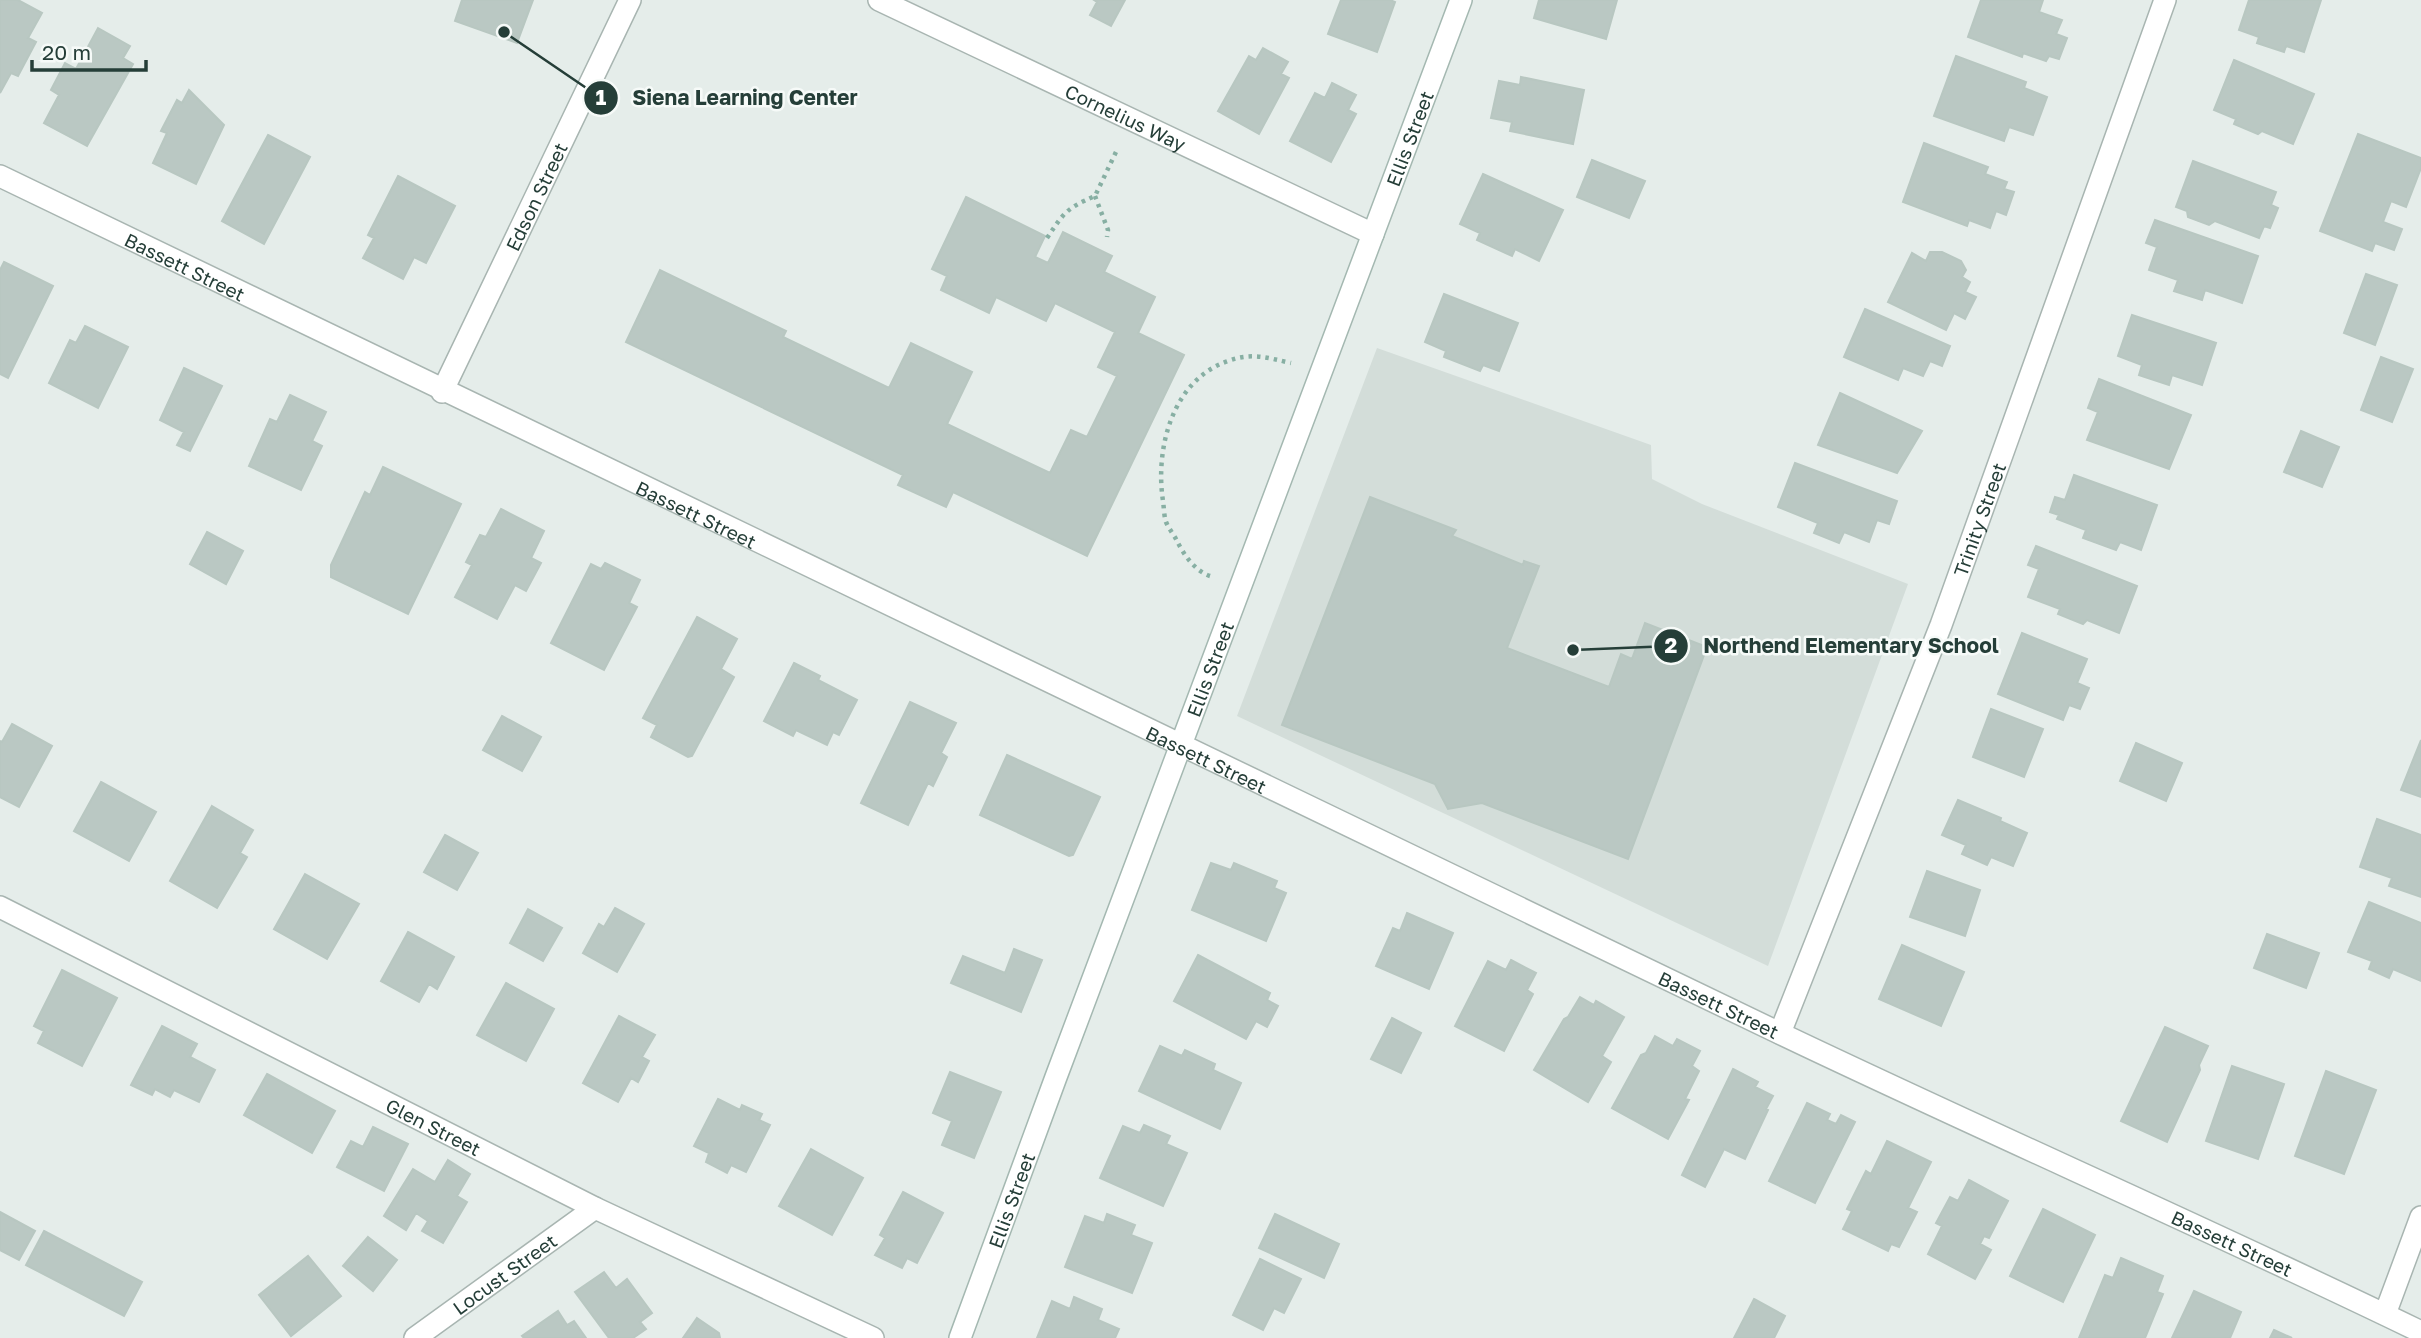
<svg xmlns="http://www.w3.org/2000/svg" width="2421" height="1338" font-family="'Golos Text',sans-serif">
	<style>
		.built { fill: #d3ddd9 }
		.building { fill: #bac8c3; stroke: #b8c7c1; stroke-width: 2 }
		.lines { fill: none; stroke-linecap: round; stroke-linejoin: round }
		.street-casing { stroke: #a8b5b1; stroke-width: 24 }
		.secondary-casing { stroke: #a4b8b1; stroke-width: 24 }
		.path { stroke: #87afa3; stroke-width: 4.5; stroke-dasharray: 3.5 5; stroke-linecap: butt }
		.street { stroke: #fff; stroke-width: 21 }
		.secondary { stroke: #fff; stroke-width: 21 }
		.labels { text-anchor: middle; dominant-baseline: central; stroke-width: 5; stroke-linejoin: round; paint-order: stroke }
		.street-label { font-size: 19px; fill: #253e38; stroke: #f6faf8 }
		.leader { fill: none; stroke: #253e38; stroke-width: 2.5 }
		.callout-dot { fill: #253e38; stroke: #f6faf8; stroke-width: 2.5 }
		.mark-label { font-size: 21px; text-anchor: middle; font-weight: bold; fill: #fff }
		.callout-label { font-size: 21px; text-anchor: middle; font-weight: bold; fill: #253e38; stroke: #f6faf8; stroke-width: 5; stroke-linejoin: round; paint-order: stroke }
	</style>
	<rect width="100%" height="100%" fill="#e5edea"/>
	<!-- built -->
	<path class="built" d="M1377,348L1651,445L1652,479L1702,504L1908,584L1768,966L1237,716Z"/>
	<!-- building -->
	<path class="building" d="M0,0H18L42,13L28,38L36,42L18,76L11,73L0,93Z
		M462,0H533L517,43L455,21Z
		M1094,0H1125L1111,26L1090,15L1097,2Z
		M1341,0H1390L1395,2L1377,52L1328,34Z
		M1539,0H1617L1606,39L1534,18Z
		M1981,0H2043L2039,12L2062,20L2056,34L2067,38L2059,59L2049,56L2046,61L2023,53L2022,57L1968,37Z
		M2249,0H2321L2304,52L2286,46L2284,52L2257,43L2259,37L2239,30Z
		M98,28L130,46L123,58L133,64L87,146L44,123L59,95L51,90L65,63L76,69Z
		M1263,48L1288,62L1281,74L1289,78L1259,134L1218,111L1249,56L1256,60Z
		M1956,56L2026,82L2024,88L2047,97L2033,135L2009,127L2004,141L1934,116Z
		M2234,60L2314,94L2293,144L2262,131L2258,134L2234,124L2236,119L2214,110Z
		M1521,77L1584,90L1573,144L1510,131L1512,122L1491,118L1499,81L1520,85Z
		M1332,83L1356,95L1348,110L1356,114L1331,162L1290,141L1315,93L1325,98Z
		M189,90L224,125L196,184L153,163L167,133L161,131L177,100L182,103Z
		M2358,134L2421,158V168L2406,207L2391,201L2383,222L2402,229L2394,250L2375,243L2372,251L2320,231Z
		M268,135L310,157L264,244L222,221Z
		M1924,143L1988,167L1985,174L2007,182L2004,189L2014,192L2006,215L1996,211L1990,228L1969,220L1967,226L1903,202Z
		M1592,160L1645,181L1629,218L1577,197Z
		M2193,161L2276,192L2271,205L2278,208L2270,228L2264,226L2259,238L2215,221L2209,225L2188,217L2187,211L2176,207Z
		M1483,174L1563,210L1539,261L1515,249L1512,256L1477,240L1480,233L1460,224Z
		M398,176L455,206L426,263L414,257L403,279L363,258L374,238L368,235Z
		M966,197L1045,236L1035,257L1048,263L1063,232L1112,256L1104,272L1155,297L1138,333L1184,355L1087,556L953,492L946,507L898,485L903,475L626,342L660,270L786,331L783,337L889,388L911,343L972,372L947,424L1050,473L1071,430L1087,437L1117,376L1098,367L1115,332L1055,303L1046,321L996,297L989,313L941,290L947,276L932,269Z
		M2155,220L2258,256L2242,303L2205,290L2202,300L2174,291L2178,280L2149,270L2157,247L2146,243Z
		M1930,252H1942L1961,261L1966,270L1962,277L1970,282L1965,292L1976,297L1965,319L1954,313L1946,330L1888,302L1912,253L1926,261Z
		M4,262L53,286L8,378L0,374V270Z
		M2366,274L2397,285L2375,345L2344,333Z
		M1444,294L1518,323L1499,371L1483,365L1480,371L1444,357L1446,351L1425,342Z
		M1865,309L1950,346L1942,366L1930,361L1923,376L1903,368L1898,380L1844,357Z
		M2132,315L2216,343L2202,385L2172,375L2169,385L2139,375L2142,365L2118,356Z
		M85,326L128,347L98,408L49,383L70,340L76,343Z
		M2381,357L2413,369L2392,422L2361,410Z
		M184,368L222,386L190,451L177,445L184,432L160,420Z
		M2099,379L2191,415L2169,469L2087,440L2098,412L2088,408Z
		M1840,393L1922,431L1897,473L1818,445Z
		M290,395L326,412L312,441L322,446L301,490L249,466L270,419L277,422Z
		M2301,431L2339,447L2322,487L2284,472Z
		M1795,463L1897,501L1889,524L1877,520L1869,542L1844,532L1839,543L1814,533L1818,523L1778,507Z
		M383,467L461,504L408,614L331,577V565L365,492L370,495Z
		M2074,475L2157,505L2141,550L2120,542L2116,550L2083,538L2086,530L2057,519L2059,515L2050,512L2055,497L2065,500Z
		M1370,497L1456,530L1452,536L1523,565L1524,561L1539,566L1507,648L1609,687L1621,654L1632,659L1645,623L1707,647L1628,859L1482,803L1448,809L1435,784L1282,725Z
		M501,509L544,531L531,558L541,563L526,591L515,585L497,619L455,597L472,565L466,562L480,535L486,537Z
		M207,532L243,551L226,584L190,564Z
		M2036,546L2137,586L2119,633L2087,620L2083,624L2058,614L2060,609L2028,597L2039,569L2028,565Z
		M605,563L640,580L629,603L637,607L604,670L551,643L591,564L601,569Z
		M697,617L737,639L721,669L734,677L692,756L688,757L651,737L657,725L643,718Z
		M2022,633L2087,659L2077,683L2089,688L2080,709L2069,705L2063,720L1998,694Z
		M794,663L820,676L818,680L857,700L839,735L833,732L827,745L796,730L793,736L764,721Z
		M910,702L956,723L941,753L947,757L933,786L928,783L908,825L861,803Z
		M1991,709L2043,729L2024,777L1973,757Z
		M502,716L541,737L522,771L483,750Z
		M12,724L52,746L19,807L0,797V741L2,742Z
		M2421,740V797L2401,790Z
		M2136,743L2182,763L2166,801L2120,781Z
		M1007,755L1100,797L1073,855L1069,856L980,815Z
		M101,782L156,812L129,861L74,831Z
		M1958,800L2001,818L2000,821L2027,833L2013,866L1991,857L1987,865L1962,854L1966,845L1942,835Z
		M212,806L253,830L240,853L247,857L217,908L170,881Z
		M2377,819L2421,835V897L2389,886L2392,878L2360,867Z
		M445,835L478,853L457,890L424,872Z
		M1211,863L1231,870L1234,863L1277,881L1274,888L1286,893L1266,941L1192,910Z
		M1927,871L1980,890L1965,936L1910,917Z
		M305,874L359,904L327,959L274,929Z
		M2369,902L2421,923V981L2393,969L2389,978L2369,969L2372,961L2348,952Z
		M615,908L644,924L617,972L583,953L599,924L604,927Z
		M528,909L562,928L543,961L510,943Z
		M1407,913L1453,933L1429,989L1376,966L1393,928L1400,931Z
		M408,932L454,957L437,989L429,984L419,1002L381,981Z
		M2267,934L2319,953L2306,988L2254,968Z
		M1902,945L1964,972L1941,1026L1879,999Z
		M1014,949L1042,960L1021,1012L951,983L963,956L1005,973Z
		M1198,955L1270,993L1267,1000L1278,1006L1267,1027L1256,1021L1246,1039L1174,1001Z
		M1511,960L1536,973L1527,990L1533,994L1504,1051L1455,1026L1488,961L1506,970Z
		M62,970L117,998L82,1066L38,1043L44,1031L34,1026Z
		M506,983L554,1009L526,1061L477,1035Z
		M1580,997L1594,1005L1596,1001L1624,1017L1602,1056L1611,1062L1588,1102L1534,1070L1564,1019L1568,1017Z
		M619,1016L655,1035L642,1057L649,1061L638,1082L631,1078L618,1102L583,1083Z
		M1392,1018L1421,1033L1401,1073L1371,1059Z
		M162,1026L197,1044L190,1057L215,1070L199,1102L174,1090L170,1097L155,1089L152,1095L131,1085Z
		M2165,1027L2208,1046L2199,1065L2200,1070L2167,1142L2121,1121Z
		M1655,1036L1673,1046L1677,1039L1700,1051L1692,1066L1699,1071L1685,1099L1689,1100L1668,1139L1612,1108L1641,1055L1646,1053Z
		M1160,1046L1182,1056L1185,1050L1215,1064L1213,1070L1241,1083L1220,1129L1139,1091Z
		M2232,1066L2284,1084L2258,1159L2206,1141Z
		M1733,1069L1758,1082L1755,1087L1773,1096L1766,1109L1768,1110L1745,1159L1724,1149L1705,1187L1682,1175Z
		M2326,1071L2376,1090L2344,1174L2295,1156Z
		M950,1072L1001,1092L974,1158L942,1145L952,1121L933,1113Z
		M267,1074L335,1111L312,1153L244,1115Z
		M718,1099L740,1110L742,1105L762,1114L759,1120L770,1125L746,1172L731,1165L727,1173L706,1162L709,1153L694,1146Z
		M1807,1103L1830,1114L1827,1120L1836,1124L1841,1115L1855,1122L1815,1203L1769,1181Z
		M1144,1125L1170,1136L1166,1144L1187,1153L1163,1206L1100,1178L1123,1126L1140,1133Z
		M373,1127L408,1144L384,1191L337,1167L351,1141L363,1147Z
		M1887,1141L1931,1162L1908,1208L1917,1212L1899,1247L1891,1244L1888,1251L1843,1229L1852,1211L1847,1209L1866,1171L1871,1174Z
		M811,1149L863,1178L832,1235L779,1206Z
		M448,1160L470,1174L457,1196L467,1202L443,1243L422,1231L428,1221L416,1213L406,1230L384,1216L413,1169L435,1182Z
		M1969,1180L2008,1201L1989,1238L1984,1236L1980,1244L1991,1250L1975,1279L1928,1254L1942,1226L1936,1223L1950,1197L1958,1201Z
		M903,1192L943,1213L917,1263L907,1258L902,1268L875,1255L885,1238L880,1235Z
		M2043,1209L2095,1235L2063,1302L2010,1276Z
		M0,1212L35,1231L19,1260L0,1250Z
		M1107,1214L1135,1225L1131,1235L1152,1243L1132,1293L1065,1267L1085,1216L1104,1223Z
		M1275,1214L1339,1244L1324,1278L1259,1248Z
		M44,1231L142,1282L124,1316L26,1265Z
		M368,1237L397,1260L373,1291L343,1266Z
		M308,1256L341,1296L291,1336L259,1295Z
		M2121,1258L2163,1276L2157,1292L2163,1294L2145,1338H2079L2105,1275L2113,1278Z
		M1260,1259L1301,1279L1284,1313L1274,1308L1263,1330L1233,1315Z
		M604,1272L616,1288L627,1279L652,1313L640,1322L646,1329L633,1338H609L575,1292Z
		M2194,1291L2241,1312L2230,1338H2172Z
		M1074,1297L1102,1309L1098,1320L1119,1329L1115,1338H1037L1052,1301L1070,1309Z
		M1754,1299L1785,1316L1774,1338H1734Z
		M558,1311L567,1325L574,1321L586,1338H524L522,1336Z
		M697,1318L719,1333L720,1338H683Z
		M2274,1330L2292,1338H2270Z"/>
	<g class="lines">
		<defs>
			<g id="street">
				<path id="s1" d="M879,0L1373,234"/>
				<path id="s2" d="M0,176C589,464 1181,747 1773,1030C1988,1133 2207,1228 2421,1332"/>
				<path id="s3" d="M442,392L630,0"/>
				<path id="s4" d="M0,907L595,1208L873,1338"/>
				<path id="s5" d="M1780,1033L1941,625L2165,0"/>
				<path d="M2385,1314L2421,1217"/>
				<path id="s6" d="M415,1338L595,1208"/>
			</g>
			<g id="secondary">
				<path id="s7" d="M960,1338L1056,1077L1461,0"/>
			</g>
		</defs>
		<!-- street casing -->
		<use href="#street" class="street-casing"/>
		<!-- secondary casing -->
		<use href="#secondary" class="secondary-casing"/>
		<!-- path -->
		<path class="path" d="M1095,196L1108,230L1107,237
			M1047,238C1064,213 1065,209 1095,196L1116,152
			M1210,576C1195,571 1184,555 1177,541C1174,535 1169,529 1166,522C1164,516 1164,508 1163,501C1155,449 1172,380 1228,361C1252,352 1268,358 1291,363"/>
		<!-- street -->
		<use href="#street" class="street"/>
		<!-- secondary -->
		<use href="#secondary" class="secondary"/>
	</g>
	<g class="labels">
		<!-- street labels -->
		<g class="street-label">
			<text stroke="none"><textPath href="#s1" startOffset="273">Cornelius Way</textPath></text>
			<text stroke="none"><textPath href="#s7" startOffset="1281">Ellis Street</textPath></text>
			<text stroke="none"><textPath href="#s3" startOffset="217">Edson Street</textPath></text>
			<text stroke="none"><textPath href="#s2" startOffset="206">Bassett Street</textPath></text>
			<text stroke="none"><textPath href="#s2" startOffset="774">Bassett Street</textPath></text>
			<text stroke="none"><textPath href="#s5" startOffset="551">Trinity Street</textPath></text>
			<text stroke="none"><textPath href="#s7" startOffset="714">Ellis Street</textPath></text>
			<text stroke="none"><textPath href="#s2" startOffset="1340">Bassett Street</textPath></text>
			<text stroke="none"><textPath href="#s2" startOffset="1908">Bassett Street</textPath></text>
			<text stroke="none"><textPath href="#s4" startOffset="486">Glen Street</textPath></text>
			<text stroke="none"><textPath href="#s7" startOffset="147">Ellis Street</textPath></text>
			<text stroke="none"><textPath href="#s2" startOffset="2474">Bassett Street</textPath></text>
			<text stroke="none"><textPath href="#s6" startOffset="110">Locust Street</textPath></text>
		</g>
	</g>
	<!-- callouts -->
	<path class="leader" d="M504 32L601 98M1573 650L1671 646"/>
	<g class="callout-dot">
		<circle cx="504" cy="32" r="7"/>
		<circle cx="1573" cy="650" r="7"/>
		<circle cx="601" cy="98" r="18"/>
		<circle cx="1671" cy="646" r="18"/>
	</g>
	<g class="mark-label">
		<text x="601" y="105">1</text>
		<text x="1671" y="653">2</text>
	</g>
	<g class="callout-label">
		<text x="745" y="105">Siena Learning Center</text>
		<text x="1851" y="653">Northend Elementary School</text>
	</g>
	<!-- scale -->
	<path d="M32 60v10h114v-10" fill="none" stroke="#253e38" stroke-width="3.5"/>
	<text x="42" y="60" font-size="21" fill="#253e38" stroke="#f6faf8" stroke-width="5" paint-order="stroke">20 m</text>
</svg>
